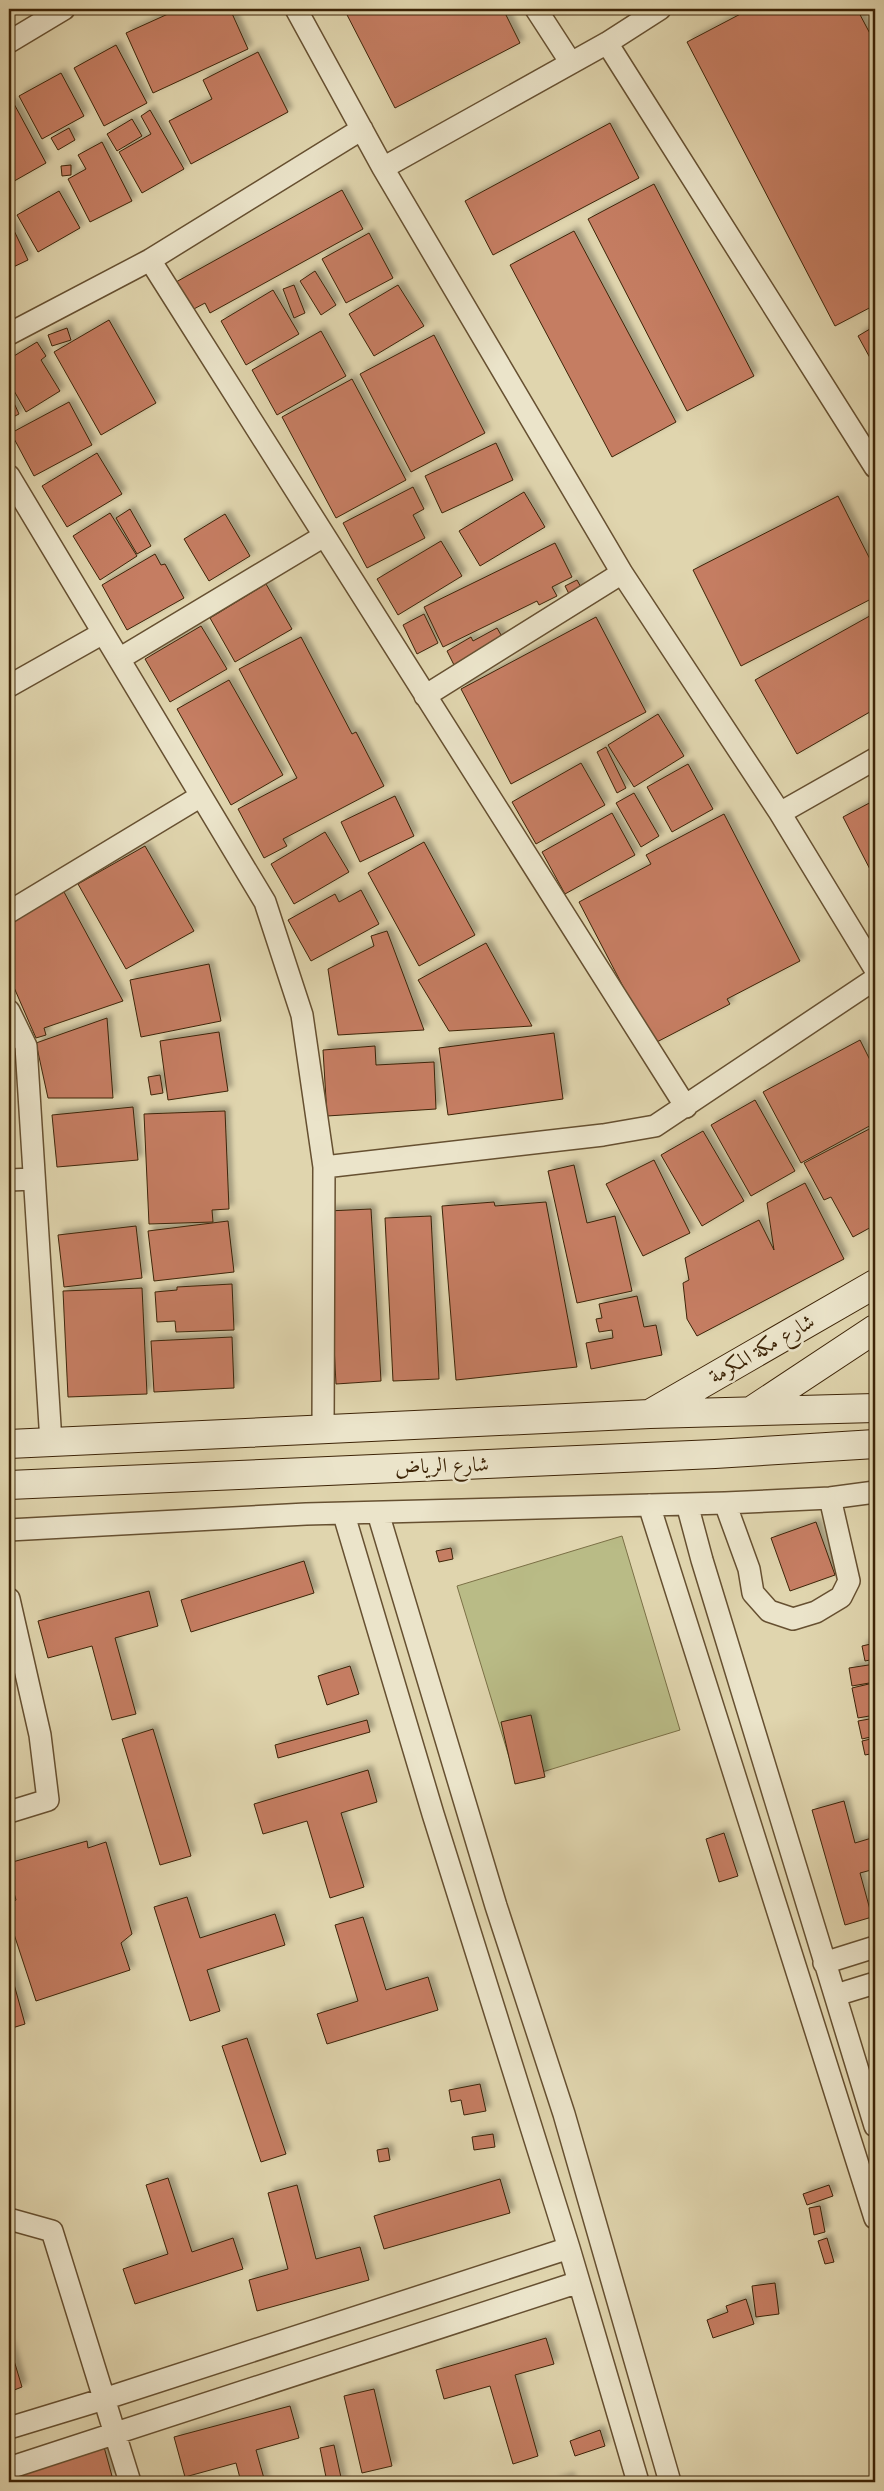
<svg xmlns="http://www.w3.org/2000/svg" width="884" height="2491" font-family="Cardo,Amiri,serif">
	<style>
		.green { fill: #b9bb86; stroke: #7b7046 }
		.building { fill: #c57d62; stroke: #3d2407; filter: url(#shadow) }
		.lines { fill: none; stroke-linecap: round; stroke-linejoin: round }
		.street-casing { stroke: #665031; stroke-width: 24 }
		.secondary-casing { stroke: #3d2407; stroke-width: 30 }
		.street { stroke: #ebe4ca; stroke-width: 21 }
		.secondary { stroke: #ebe4ca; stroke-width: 28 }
		.labels { text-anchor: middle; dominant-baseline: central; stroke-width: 5; stroke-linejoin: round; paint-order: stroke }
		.street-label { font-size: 21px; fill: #3d2407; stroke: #ebe4ca }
	</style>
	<defs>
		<filter id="shadow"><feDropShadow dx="4.5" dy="-4.5" stdDeviation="2.5" flood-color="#0004"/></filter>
	</defs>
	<rect width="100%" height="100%" fill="#e0d5ae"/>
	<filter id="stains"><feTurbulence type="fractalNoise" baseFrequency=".004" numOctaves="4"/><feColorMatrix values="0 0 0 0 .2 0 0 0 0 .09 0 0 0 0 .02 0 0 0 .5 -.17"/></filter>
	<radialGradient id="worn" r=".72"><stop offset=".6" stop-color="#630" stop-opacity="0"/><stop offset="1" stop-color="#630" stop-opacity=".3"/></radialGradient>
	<!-- green -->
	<path class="green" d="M622,1536L680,1730L516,1780L457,1586Z"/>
	<!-- building -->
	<path class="building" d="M179,9H230L248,49L153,93L126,33Z
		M344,9H503L520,43L395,108Z
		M750,9H857L875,43V305L835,326L687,42Z
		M116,45L147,103L104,126L74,68Z
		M258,52L288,112L191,164L169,121L212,99L203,80Z
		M61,73L84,116L42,139L19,96Z
		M13,102L46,163L9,184V104Z
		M150,110L184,169L142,193L119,152L151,134L141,116Z
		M132,119L142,136L117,151L107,134Z
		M610,123L639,178L493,255L465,201Z
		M69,128L75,140L58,150L51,138Z
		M102,142L132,201L90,222L68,179L86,169L78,155Z
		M71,165V175L62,176L61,166Z
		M654,184L754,376L687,411L588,219Z
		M342,190L363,229L210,313L205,303L192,310L176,282Z
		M59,191L80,228L38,252L17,215Z
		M9,220L28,260L9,269Z
		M574,231L676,422L612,457L510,265Z
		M369,233L393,278L346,303L322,259Z
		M315,271L336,305L321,315L300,281Z
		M294,285L305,313L294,318L283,289Z
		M398,285L424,326L374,356L349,314Z
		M273,290L299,334L246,365L221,321Z
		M109,320L156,403L101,435L54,352Z
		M875,326V367L858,336Z
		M67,328L71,340L52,346L48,335Z
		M321,331L346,376L277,415L252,370Z
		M434,335L485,433L411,472L360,374Z
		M37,342L46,356L41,360L60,391L26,412L9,382V359Z
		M352,379L406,480L336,518L282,417Z
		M9,392L19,414L9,419Z
		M69,402L92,445L34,476L11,433Z
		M496,443L513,480L442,513L425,476Z
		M97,453L122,494L67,527L42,486Z
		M413,487L424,509L413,515L425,538L367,568L343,523Z
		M524,492L545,527L480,566L459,531Z
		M838,496L875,569V597L741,666L693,570Z
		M130,509L151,546L137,554L116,518Z
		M110,513L137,556L100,580L73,536Z
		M225,514L250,556L209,581L184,539Z
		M441,541L462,576L398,615L377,579Z
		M555,543L572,577L552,587L557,596L539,605L537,601L443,647L424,607Z
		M155,554L161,565L165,564L184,598L127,630L102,585Z
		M577,580L583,591L571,598L565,586Z
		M266,584L292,629L235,662L210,618Z
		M875,613V709L797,754L755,680Z
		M424,614L438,643L417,654L403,625Z
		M596,617L646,712L511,784L461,689Z
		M201,626L227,669L170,702L145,659Z
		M497,628L504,640L455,667L447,651L471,637L473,641Z
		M301,637L352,734L356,732L384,786L283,839L287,846L264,858L238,809L297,778L239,669Z
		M229,680L283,775L231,805L177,709Z
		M658,714L684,756L634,787L608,745Z
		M606,747L626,788L617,793L597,752Z
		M581,763L605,805L536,844L512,802Z
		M688,764L713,809L672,832L647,787Z
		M634,793L659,836L641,847L616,803Z
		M395,796L414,836L360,862L341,822Z
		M875,800V879L843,817Z
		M612,813L635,855L565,894L542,852Z
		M724,814L800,961L727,999L730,1004L653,1044L579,902L651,864L646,855Z
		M325,832L349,872L294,904L271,864Z
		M424,842L475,935L419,966L368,873Z
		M145,846L194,931L126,969L78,884Z
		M361,890L379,924L311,961L288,920L335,894L339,902Z
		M64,892L123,1001L44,1028L46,1035L36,1038L9,976V922Z
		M387,931L424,1030L338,1035L328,969L374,946L371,936Z
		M486,943L532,1026L449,1031L418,980Z
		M209,964L221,1021L141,1037L130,980Z
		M107,1018L113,1098H48L36,1043Z
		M219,1032L228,1091L168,1100L160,1041Z
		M554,1033L563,1099L448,1115L439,1048Z
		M860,1040L875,1070V1123L801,1163L763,1092Z
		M375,1046L376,1065L434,1062L436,1109L327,1116L323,1050Z
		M160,1075L163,1093L151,1095L148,1077Z
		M755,1100L795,1171L751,1196L711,1125Z
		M133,1107L138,1160L57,1167L52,1115Z
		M225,1111L229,1209L212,1210L213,1222L149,1224L144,1114Z
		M875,1126V1225L853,1237L831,1197L824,1200L804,1163Z
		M703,1131L744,1201L702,1226L661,1155Z
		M654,1160L690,1233L643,1256L606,1184Z
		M574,1165L587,1223L615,1216L632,1291L577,1303L548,1171Z
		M805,1183L844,1259L697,1336L687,1319L683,1283L689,1280L685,1258L759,1220L774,1250L767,1203Z
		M494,1202L495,1206L546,1202L577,1367L456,1380L442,1206Z
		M371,1209L381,1381L336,1384L327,1211Z
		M431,1216L439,1379L393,1381L385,1218Z
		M228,1221L234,1272L154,1281L148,1231Z
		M136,1226L142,1278L64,1287L58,1235Z
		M232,1284L234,1330L176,1332L175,1321L157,1322L155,1292L177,1290V1287Z
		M142,1288L147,1394L68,1397L63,1291Z
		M637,1296L644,1327L656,1325L662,1355L591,1369L586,1343L613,1338L612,1330L599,1332L596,1319L602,1318L599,1304Z
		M232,1337L234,1388L154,1392L151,1341Z
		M816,1522L835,1575L790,1591L771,1538Z
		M451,1548L453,1559L439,1562L436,1551Z
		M304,1561L314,1593L191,1632L181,1600Z
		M149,1591L158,1626L115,1638L136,1714L112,1720L92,1646L48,1658L38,1621Z
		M875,1643V1659L865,1661L862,1646Z
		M875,1664V1682L852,1686L849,1668Z
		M350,1666L359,1694L327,1705L318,1676Z
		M873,1683L875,1715L858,1718L852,1688Z
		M531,1715L545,1777L515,1784L501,1722Z
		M875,1718V1736L862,1739L858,1721Z
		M367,1720L370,1732L278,1758L275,1745Z
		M153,1729L191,1856L160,1865L122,1739Z
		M875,1738V1753L865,1755L862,1741Z
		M368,1770L377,1802L341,1813L364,1887L330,1898L307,1821L263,1834L254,1804Z
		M844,1801L855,1843L875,1837V1869L860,1873L872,1917L845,1925L812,1810Z
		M724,1833L738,1876L719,1882L706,1839Z
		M87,1841L88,1848L106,1842L132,1934L121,1943L130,1970L36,2001L9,1919V1904L16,1900L9,1875V1863Z
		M187,1897L200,1938L275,1914L285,1945L207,1970L220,2011L190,2021L154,1907Z
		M363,1917L386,1990L428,1977L438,2010L327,2044L317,2014L358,2001L335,1925Z
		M9,1966L25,2024L9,2029Z
		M247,2038L286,2154L261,2162L222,2046Z
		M480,2084L486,2111L464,2115L461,2100L451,2102L449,2090Z
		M493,2134L495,2147L474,2150L472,2137Z
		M388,2148L390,2160L379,2162L377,2150Z
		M168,2178L192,2252L233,2238L243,2269L135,2304L123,2269L168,2254L146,2185Z
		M500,2179L510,2213L384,2249L374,2216Z
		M297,2185L316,2259L360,2247L369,2280L257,2311L249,2280L288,2269L268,2193Z
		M829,2185L833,2196L807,2205L803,2194Z
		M820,2206L825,2232L814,2235L809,2208Z
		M827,2238L834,2262L825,2264L818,2241Z
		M775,2283L779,2314L756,2317L752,2286Z
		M746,2299L754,2324L713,2338L707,2320L728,2312L726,2306Z
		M546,2338L554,2364L515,2375L538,2456L513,2464L490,2386L444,2399L436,2370Z
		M9,2344L22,2387L9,2392Z
		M374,2389L392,2466L362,2473L344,2396Z
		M290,2406L299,2438L256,2450L265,2482H241L236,2463L185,2477L174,2437Z
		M600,2430L605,2446L575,2456L570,2441Z
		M334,2445L342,2482H327L320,2448Z
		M104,2447L112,2476L90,2482H9V2476Z
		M570,2477L571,2482H553Z"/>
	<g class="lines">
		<defs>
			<path id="street" d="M296,9L383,168L622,573L780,813L875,969
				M536,9L571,63
				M9,42L64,9
				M607,43L875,467
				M383,168L607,43L660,9
				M150,260L686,1107
				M9,334L150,260L362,129
				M9,476L265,902L302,1015L324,1167L323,1429
				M119,659L324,536
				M9,686L103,633
				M425,696L622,573
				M780,813L875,759
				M9,912L201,796
				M9,1011L26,1046L51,1442
				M324,1167L603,1135L655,1126L875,979
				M9,1180L34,1179
				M725,1503L749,1569L753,1593L769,1611L793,1619L816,1612L841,1597L849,1581L830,1498
				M687,1504L702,1560L875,2126
				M649,1505L875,2218
				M378,1513L496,1906L564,2114L670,2482
				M344,1515L433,1814L569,2248L638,2482
				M9,1530L306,1514L725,1503L830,1498L875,1492
				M9,1599L40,1735L48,1800L9,1812
				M824,1963L875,1947
				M836,1995L875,1983
				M9,2219L52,2231L130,2482
				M9,2428L104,2399L569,2248
				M9,2468L579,2282"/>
			<path id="secondary" d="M751,1411L875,1329
				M653,1412L875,1284
				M9,1444L650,1414L875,1408
				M9,1485L715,1454L875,1444"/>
		</defs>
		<!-- street casing -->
		<use href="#street" class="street-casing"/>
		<!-- secondary casing -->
		<use href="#secondary" class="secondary-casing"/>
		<!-- street -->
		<use href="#street" class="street"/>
		<!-- secondary -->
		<use href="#secondary" class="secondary"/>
	</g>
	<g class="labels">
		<!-- street labels -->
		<g class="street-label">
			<text transform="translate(762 1349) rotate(-30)">شارع مكة المكرمة</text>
			<text transform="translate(442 1466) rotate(-2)">شارع الرياض</text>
		</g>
	</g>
	<!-- margin -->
	<rect width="884" height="2491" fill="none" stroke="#e0d5ae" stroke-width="30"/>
	<rect x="10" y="10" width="864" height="2471" fill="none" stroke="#3d2407" stroke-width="2.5"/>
	<rect x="15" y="15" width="854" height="2461" fill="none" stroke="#3d2407"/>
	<rect width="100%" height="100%" filter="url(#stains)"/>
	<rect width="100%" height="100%" fill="url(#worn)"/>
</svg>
